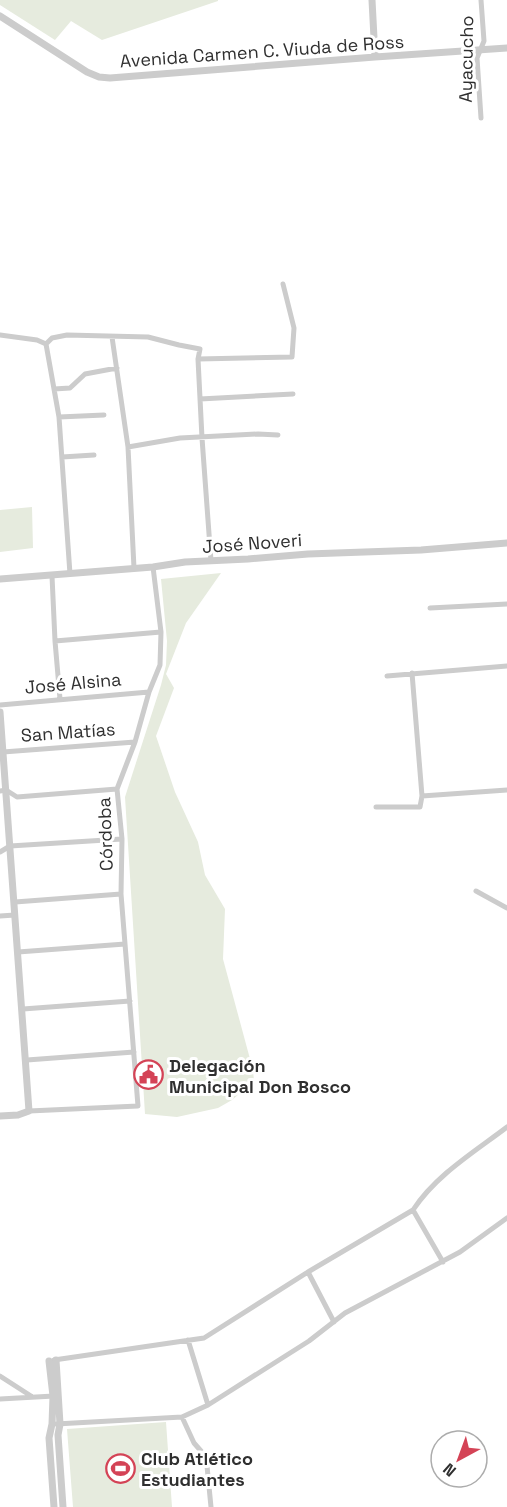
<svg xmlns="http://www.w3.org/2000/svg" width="507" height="1507" font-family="'Space Grotesk',sans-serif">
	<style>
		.green { fill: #e6ebde }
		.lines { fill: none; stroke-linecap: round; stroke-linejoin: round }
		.minor { stroke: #ccc; stroke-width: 5 }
		.tertiary { stroke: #ccc; stroke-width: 7 }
		.labels { text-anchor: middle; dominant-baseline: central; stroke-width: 6; stroke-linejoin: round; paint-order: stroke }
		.street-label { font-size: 18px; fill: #2f2f2f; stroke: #fff }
		.poi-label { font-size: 18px; font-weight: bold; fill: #2f2f2f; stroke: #fff; text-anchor: start }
	</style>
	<rect width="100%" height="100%" fill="#fff"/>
	<!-- green -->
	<path class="green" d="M0,0H218V1L102,40L71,21L55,40L0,5Z
		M32,507L33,548L0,552V510Z
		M221,573L186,623L166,674L174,688L156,736L175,792L198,842L205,875L225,909L223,959L253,1070L254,1081L232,1100L218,1108L177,1117L145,1114L125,797L161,685L166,665L167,641L161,579Z
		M166,1422L172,1507H73L67,1429Z"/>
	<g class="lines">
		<!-- minor -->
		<path class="minor" d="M481,118L477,58L484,41L481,0
			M0,335L37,340L46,344L52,338L67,335L148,337L179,345L200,349L198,359L202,438L211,561
			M112,337L128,447L134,568
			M46,344L59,417L70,574
			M198,359L292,357L294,328L283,284
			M54,389L70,388L85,374L117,368
			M200,399L293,394
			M59,417L104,415
			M128,447L180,438L258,434L278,435
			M62,457L94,455
			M52,576L55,641L60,699
			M430,608L507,604
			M55,641L161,632
			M387,676L507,666
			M0,705L149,692
			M3,752L135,742
			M0,791L6,790L17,797L117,789
			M422,796L507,790
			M376,807H420L422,796L412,673
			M0,852L10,846L122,839
			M476,891L507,908
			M15,902L121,894
			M0,916L15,915
			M18,952L125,944
			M23,1009L130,1001
			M27,1060L134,1052
			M29,1111L138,1106L121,894L122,839L117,789L135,742L149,692L160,665L161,632L153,567
			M413,1210L443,1262
			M308,1272L334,1322
			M188,1340L208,1405
			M54,1360L204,1338L308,1272L413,1210C436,1175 474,1152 507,1127
			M0,1376L31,1396
			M0,1399L54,1396
			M182,1417L194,1443L201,1451L207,1466L211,1507
			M56,1424L182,1417L208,1405L309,1341L345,1313L460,1252L507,1218"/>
		<!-- tertiary -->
		<path class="tertiary" d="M372,0L375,57
			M0,16L87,72L99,77L110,78L375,57L507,48
			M0,579L153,567L185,562L248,559L308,554L421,550L507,543
			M0,712L29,1111L18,1115L0,1116
			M56,1360L60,1424L58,1435L63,1507
			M49,1361L53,1396L52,1424L49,1438L54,1507"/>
	</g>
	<!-- icons -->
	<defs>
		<symbol id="civic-ring" viewBox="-11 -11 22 22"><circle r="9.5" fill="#fff" stroke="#d44356" stroke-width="1.5"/><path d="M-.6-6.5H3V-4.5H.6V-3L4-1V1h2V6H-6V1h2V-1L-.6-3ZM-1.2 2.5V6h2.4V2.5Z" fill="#d44356"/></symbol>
		<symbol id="stadium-ring" viewBox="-11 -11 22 22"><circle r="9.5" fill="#fff" stroke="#d44356" stroke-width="1.5"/><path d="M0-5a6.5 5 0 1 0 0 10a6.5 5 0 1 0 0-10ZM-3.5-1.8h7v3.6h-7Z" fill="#d44356"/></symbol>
	</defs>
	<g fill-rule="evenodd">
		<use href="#civic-ring" x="132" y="1058" width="33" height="33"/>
		<use href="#stadium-ring" x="104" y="1452" width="33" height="33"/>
	</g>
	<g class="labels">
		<!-- street labels -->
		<g class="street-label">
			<text transform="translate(262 51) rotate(-4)">Avenida Carmen C. Viuda de Ross</text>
			<text transform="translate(466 59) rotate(-89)">Ayacucho</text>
			<text transform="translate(252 543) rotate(-4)">José Noveri</text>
			<text transform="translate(73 683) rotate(-5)">José Alsina</text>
			<text transform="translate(68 732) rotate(-4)">San Matías</text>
			<text transform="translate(105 834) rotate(-92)">Córdoba</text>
		</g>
		<!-- poi labels -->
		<g class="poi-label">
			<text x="169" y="1065">Delegación<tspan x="169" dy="21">Municipal Don Bosco</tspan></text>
			<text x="141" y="1458">Club Atlético<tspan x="141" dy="21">Estudiantes</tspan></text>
		</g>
	</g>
	<!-- north arrow -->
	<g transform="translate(459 1459) rotate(221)"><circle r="28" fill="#ffffff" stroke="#acacac" stroke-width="1.5"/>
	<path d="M0-4.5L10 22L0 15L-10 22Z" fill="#d44356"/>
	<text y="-9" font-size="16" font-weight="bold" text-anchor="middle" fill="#2f2f2f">N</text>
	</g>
</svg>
